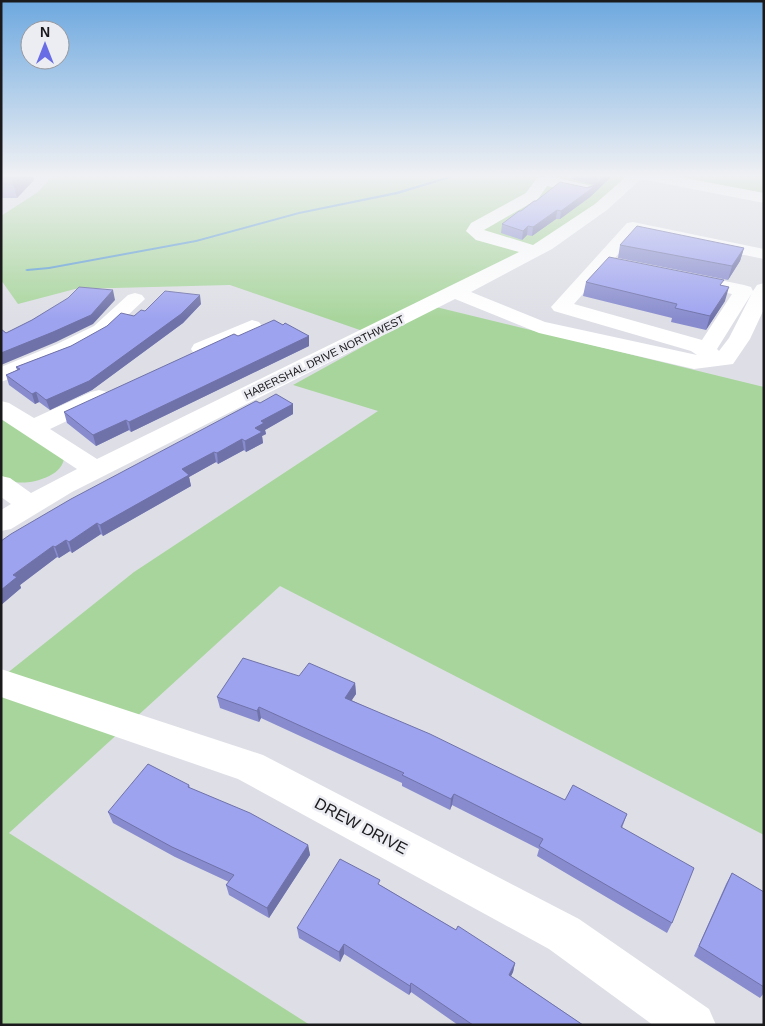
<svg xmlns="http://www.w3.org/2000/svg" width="765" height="1026" font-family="Helvetica,sans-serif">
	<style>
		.green { fill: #a8d59c }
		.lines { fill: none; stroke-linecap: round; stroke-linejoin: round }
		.stream { fill: #5597d1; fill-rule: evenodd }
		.minor { fill: #fff; fill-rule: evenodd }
		.wall { fill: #888cce }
		.shaded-wall { fill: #6f72a8 }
		.building { fill: #9ea3f0; stroke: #6f72a8 }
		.labels { text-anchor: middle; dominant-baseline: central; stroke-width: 5; stroke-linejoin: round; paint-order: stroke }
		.far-street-label { font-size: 11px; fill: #1a1a1c; stroke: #ececf3 }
		.near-street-label { font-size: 16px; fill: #1a1a1c; stroke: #ececf3 }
	</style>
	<rect width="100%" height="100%" fill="#dedfe6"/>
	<!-- green -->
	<path class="green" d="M53,175H630L590,216L436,307L764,387V835L280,586L9,833L310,1025H1V678L134,572L378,411L293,385L380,337L230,285L75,289L18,304L1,280V216L38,192Z
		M633,175H764V199Z
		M1,414L64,457C64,476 31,485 15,482C10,481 5,478 1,475Z"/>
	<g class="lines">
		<!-- stream -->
		<path class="stream" d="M454,175H460L398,194L299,214L196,242L49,269L27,271L25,270L27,269L49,267L196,240L299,212L396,192Z"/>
		<!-- minor -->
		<path class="minor" d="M628,175H669L764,193V203L641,179L607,210L552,249L471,292L545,322L697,355L691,351L554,311L551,307L627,223L633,222L764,249V259L637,233L574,304L702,340L732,294L684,284L682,280L684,276L691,274L744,285L751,287L753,291L757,285L764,283V309L750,339L733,364L694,369L539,333L455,299L72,492L11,529L1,531V510L11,504L1,497V476L10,478L31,493L77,469L1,419V401L9,403L34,418L91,392L99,390L107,392L111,397L107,402L50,429L97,459L519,252L476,240L466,231L471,223L526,193L537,178L549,176L592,186L595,189L592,192L587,194L547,186L538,199L484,230L533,245L595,204ZM752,293L729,338L719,351L717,349Z
			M135,293L142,295L145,299L108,334L73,354L1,382V367L57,344L94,326L128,295Z
			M252,320L259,322L262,326L259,330L210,354L202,355L194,354L191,349L194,344Z
			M1,669L263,755L579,919L709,1009L716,1025H653L549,949L238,779L1,697Z"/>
	</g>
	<!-- wall -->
	<path class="wall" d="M1,175L34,180L17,198H1Z
		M572,175H611L610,178L590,197L560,219H556L532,236L527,235L522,240L501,233L502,224L536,201L594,185L571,179Z
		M620,245L744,248L740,261L728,280L618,258Z
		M586,282L722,285L725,301L706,330L671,322L672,318L583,296Z
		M201,304L183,323L92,390L50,410L39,402L35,404L9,385L6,375L17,370L16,367L71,346L145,311Z
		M283,325L309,336V346L131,432L129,430L96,446L67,423L64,412L238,336Z
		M260,403L293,404V414L265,430L266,434L262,436L263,443L246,452L244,450L218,464L216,462L189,477L191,486L103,536L101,534L72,553L70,551L59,558L57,557L20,585L21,588L1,605V541Z
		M299,676L355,683L356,694L351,700L565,800L627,814L622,828L672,923L667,933L537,856L539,849L452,805L450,810L402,786V783L261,718L259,722L220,708L217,697Z
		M189,785L190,788L308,845L310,855L269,918L229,895L226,885L229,882L175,857L113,823L108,812Z
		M732,873L764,892V993L760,998L694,956L726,884Z
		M380,885L456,930L515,963L513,972L511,976L583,1025H458L411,992L409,995L344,954L340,962L299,938L297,928Z"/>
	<!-- shaded-wall -->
	<path class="shaded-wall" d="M13,175H33L34,180L17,198L11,177Z
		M606,175H611L610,178L590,197L560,219L561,211L591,189Z
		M557,210L556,219L532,236L533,227Z
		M528,226L527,235L522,240L523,231Z
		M744,248L740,261L728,280L732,266Z
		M729,287L725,301L706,330L710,316Z
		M113,290L115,300L93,324L56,342L1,365V353Z
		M200,295L201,304L183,323L92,390L50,410L46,400Z
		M309,336V346L131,432L129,422Z
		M36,392L39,402L35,404L32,394Z
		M293,404V414L265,430L266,434L262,436L263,443L246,452L245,441L261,421Z
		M126,420L129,430L96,446L93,435Z
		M242,439L244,450L218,464L217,453Z
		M214,452L216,462L189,477L191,486L103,536L100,525L182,469Z
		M97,523L101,534L72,553L69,542Z
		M66,540L70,551L59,558L55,547Z
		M53,546L57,557L20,585L21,588L1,605V590L13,575Z
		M355,683L356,694L346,709L345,698Z
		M259,707L261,718L259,722L257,711Z
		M454,794L452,805L450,810L451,799Z
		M308,845L310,855L269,918L267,908Z
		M344,944V954L340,962L339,952Z
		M515,963L513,972L507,984L509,975Z
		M411,983V992L409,995L410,986Z"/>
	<!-- building -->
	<path class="building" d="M1,175H13L11,177H1Z
		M590,175H606L591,189L561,211L557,210L533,227L528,226L523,231L502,224L519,211H521L534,201H536L560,182L588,188L595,185L598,181L595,177Z
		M637,226L744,248L732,266L620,245Z
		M609,257L724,280L720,285L729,287L710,316L675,308L677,304L586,282Z
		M79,287L113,290L91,315L53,332L1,353V329L6,333L32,320L68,298Z
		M165,291L200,295L181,314L89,381L46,400L36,392L32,394L6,375L20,369L16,367L71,346L107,326L121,313L134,316L141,310L145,311Z
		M274,320L283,325L285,323L309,336L129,422L126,420L93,435L64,412L234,334L238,336Z
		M276,394L293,404L261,421L264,423L255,428L262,432L245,441L242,439L217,453L214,452L182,469L189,475L100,525L97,523L69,542L66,540L55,547L53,546L13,575L17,577L1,590V541L11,534L71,499L256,401L260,403Z
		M243,658L299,676L309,663L355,683L345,698L430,734L565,800L573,785L627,814L621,827L694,868L672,923L539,846L543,839L454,794L451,799L402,775L404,773L259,707L257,711L217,697Z
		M148,764L189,785L188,787L250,813L308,845L267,908L226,885L234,875L172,847L108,812Z
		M340,859L380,880L378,884L456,930L458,926L515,963L509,975L583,1025H473L411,983L410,986L344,944L339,952L297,928Z
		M732,873L764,892V987L699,946Z"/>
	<!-- sky -->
	<linearGradient id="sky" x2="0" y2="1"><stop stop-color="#6da8df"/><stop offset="0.55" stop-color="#f0f1f4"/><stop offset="1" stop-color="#f0f1f4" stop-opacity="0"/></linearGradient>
	<rect width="765" height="319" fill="url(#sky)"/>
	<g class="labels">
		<!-- far-street labels -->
		<g class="far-street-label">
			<text transform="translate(324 357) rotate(-26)">HABERSHAL DRIVE NORTHWEST</text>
		</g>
		<!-- near-street labels -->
		<g class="near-street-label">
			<text transform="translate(361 826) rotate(28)">DREW DRIVE</text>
		</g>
	</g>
	<!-- border -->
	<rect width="765" height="1026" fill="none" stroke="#1a1a1c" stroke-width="5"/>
	<!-- north arrow -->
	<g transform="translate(45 45)"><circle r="24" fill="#ececf3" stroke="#98989d"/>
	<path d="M0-4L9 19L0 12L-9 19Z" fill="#686de6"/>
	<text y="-8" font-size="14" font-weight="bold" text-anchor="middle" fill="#1a1a1c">N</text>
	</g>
</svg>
